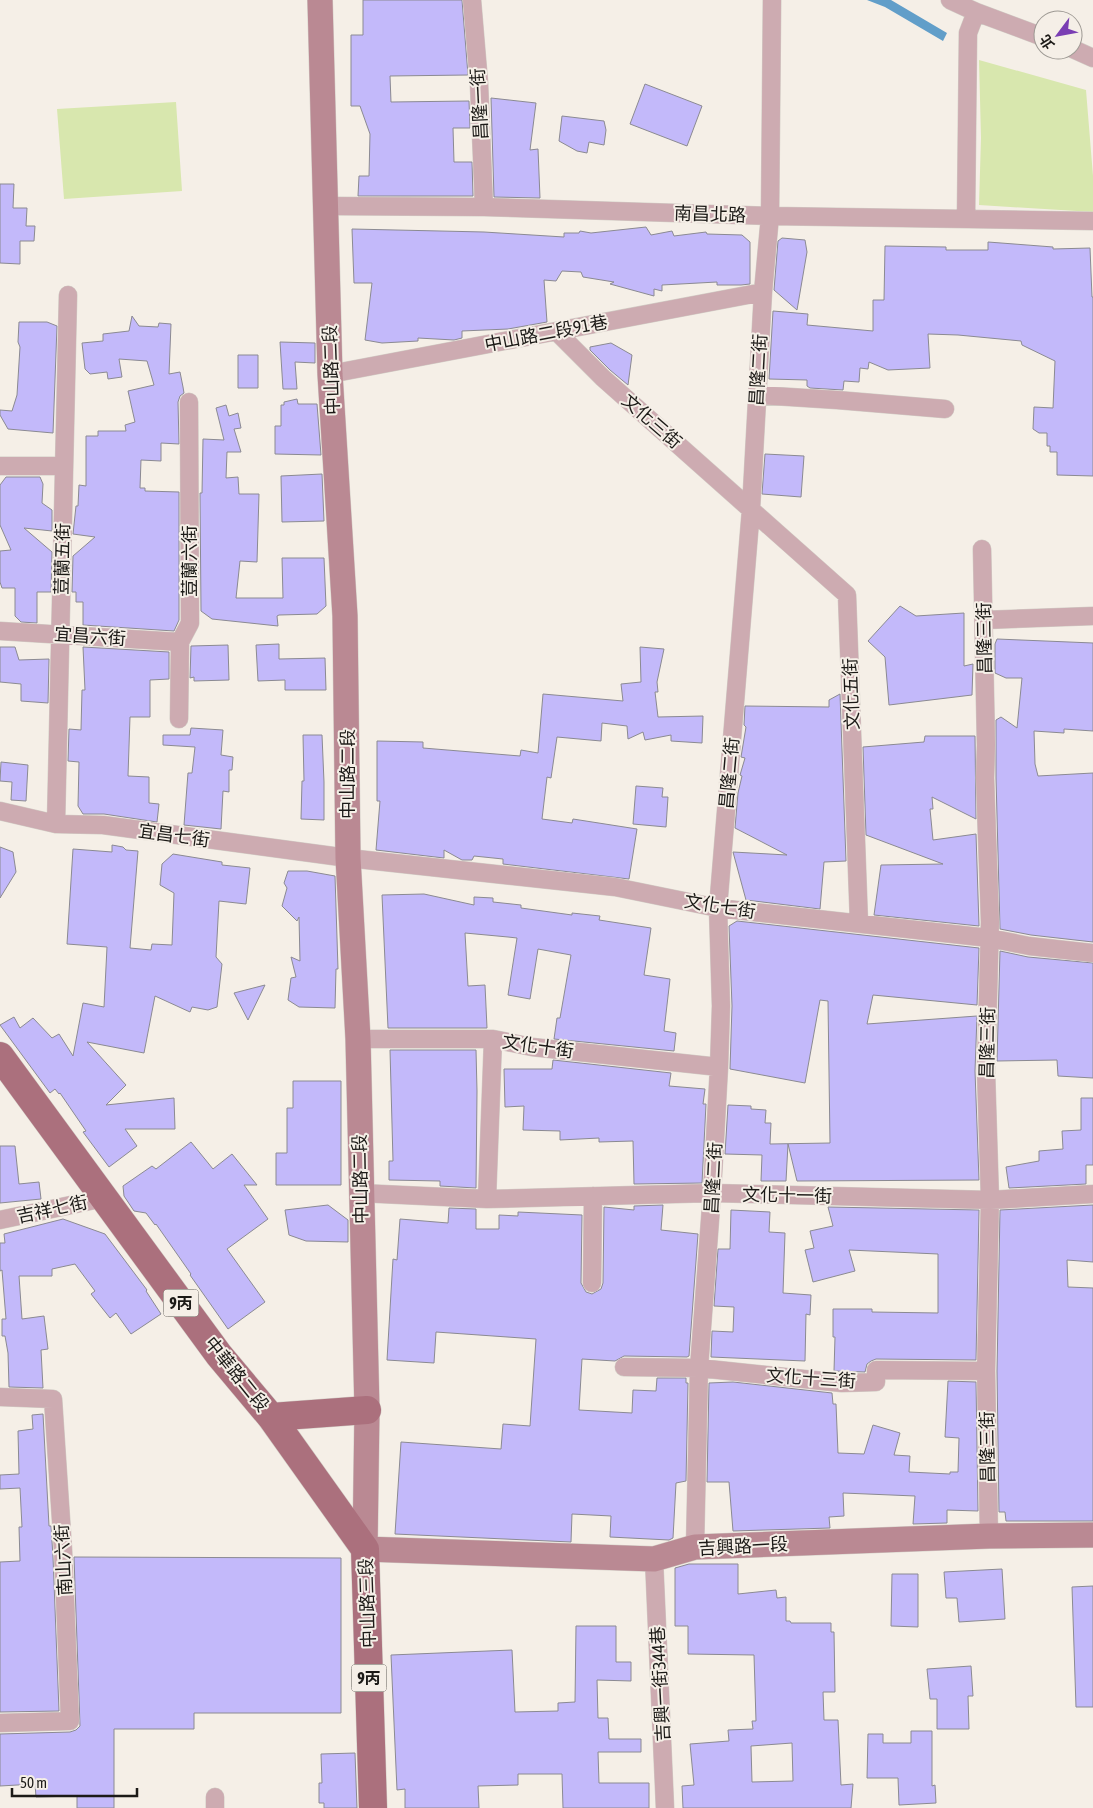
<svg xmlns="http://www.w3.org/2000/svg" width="1093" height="1808" font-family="'Asap Condensed','Noto Sans TC',sans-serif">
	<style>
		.green { fill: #d8e7ae }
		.water { fill: #619ec9 }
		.building { fill: #c3b9fa; stroke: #8b8a92; fill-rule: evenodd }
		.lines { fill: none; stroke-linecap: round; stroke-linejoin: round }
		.street-casing { stroke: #d2cdc6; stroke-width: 19 }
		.secondary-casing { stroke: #d2cdc6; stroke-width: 26 }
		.primary-casing { stroke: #d2cdc6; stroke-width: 29 }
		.street { stroke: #cdabb1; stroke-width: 18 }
		.secondary { stroke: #ba8993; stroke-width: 25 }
		.primary { stroke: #ab707d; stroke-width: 28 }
		.labels { text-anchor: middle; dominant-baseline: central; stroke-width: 4; stroke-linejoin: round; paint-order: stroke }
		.shield { fill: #f5efe7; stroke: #5d5a55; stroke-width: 1 }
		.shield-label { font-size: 16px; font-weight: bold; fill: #1c1a17 }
		.street-label { font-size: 18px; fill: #1c1a17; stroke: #f5efe7 }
	</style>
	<rect width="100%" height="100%" fill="#f5efe7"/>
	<!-- green -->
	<path class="green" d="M979,60L1086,90L1093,176V212L979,205L981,138Z
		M176,102L182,191L64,199L57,109Z"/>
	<!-- water -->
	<path class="water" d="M867,0H891L947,33L943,41L885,7Z"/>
	<!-- building -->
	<path class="building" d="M363,0H462L468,75L390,76L391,102L469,101L470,128H453L454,162H472L473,196H358L359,176H369L370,134L360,106H351V35H363Z
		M645,84L702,106L687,146L630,124Z
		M491,98L536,103L530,150L538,149L540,198L494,197Z
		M562,116L604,121L606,130L604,145L589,142L587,153L577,151L559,141Z
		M0,184H14L13,208H27L26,226H35L34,241H20V264L0,263Z
		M646,227L651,235L672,231L674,236L706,232L707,234L742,235L750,242V284L741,285H717V282L662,285V291L654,289V296L610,284L614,282L583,277L581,272L562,271L556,281L544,280L547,322L508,329L462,331V338L454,340L418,338V341L382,343L365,340L372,283H354L352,229L484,232L564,237V233H579L580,231L591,233Z
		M782,238L805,240L807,252L797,310L774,290L778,241Z
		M988,242L1053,247V249L1090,248L1092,297H1093V476L1057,475V452H1050V446H1047V433H1039L1033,429L1034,407L1053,408L1055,361L1022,345L1021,341L958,335L928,334L930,368L888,370L869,362L868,369L860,368L859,382L844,381L843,390L810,388L807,386V380L769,379L773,311L808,314L807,325L873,331V300H884L885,246L946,247V250H988Z
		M132,316L139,326L158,327L159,323L171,324L169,374L180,372L183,387L184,393L180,396L178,402L179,444L161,443V461L141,460L140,488H145V491L179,492V620L174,631L83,625V602H76V592H72L73,556L95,537L73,534L76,506H78L79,485L86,486V436H98V431H126L125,425L135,422L128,391L154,385L147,361L119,359L122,377L108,379L107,372L90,374L85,369L82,343L103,341V334L129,331Z
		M19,322H47L57,326L53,433L8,429L0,415V410L12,411L17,395L20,347L18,342Z
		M280,342L315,343V363L295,362L297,389H283Z
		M611,343L632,355L628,385L610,370L590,350V347Z
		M238,355H258V388H238Z
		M297,399L298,404H317L321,455L275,454V426H281V405H284V402Z
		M226,405L229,416L238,413L241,428L234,429L241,452H227L226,478L238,477L239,494H259L257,562L240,561L236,598H283L282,558H324L326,606L317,614L279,615L277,616L278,626L212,619L201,611L200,493H202L203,439L224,440L216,408Z
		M765,454L804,456L801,497L762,494Z
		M322,474L324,521L282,522L281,476Z
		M6,477H40L43,484L42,503L52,510V531L24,528L52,552L51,592H37V623L21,622L15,616V588H2L0,582V551L11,550L0,525V485Z
		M900,606L916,616L964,613V666L973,664L972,695L889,705L885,657L868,641Z
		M997,639L1093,643V731L1064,729V733L1034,731L1035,764L1038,776L1093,773V942L1031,935L1000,929L996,778V720L1001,717L1017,728L1022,678H1006L995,673V644Z
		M279,644V659L325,658L326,690H285V680L258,681L256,645Z
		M228,645L229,680L194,681V677L190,678L191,646Z
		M0,647H15L19,660L49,659L48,703L21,701V684L0,682Z
		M83,647L169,652V679L150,680V717H130L128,776L149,777V803L159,804L157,822L104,814H83L78,806L79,762L68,761L69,729L81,730L82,690H85Z
		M640,647L664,649L657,682L658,692H655L658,717L703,716L702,743L671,741V735L645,740L643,732L628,739L627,726L602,723L601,741L557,737L551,778L547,777L542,819L572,823L573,819L637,829L629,879L503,864V859L474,856L472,860H462L444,850V858L376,850L380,801H377V741L423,742V748L520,756L521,750L538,753L543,694L623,701L621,684L641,682Z
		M840,694L846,861L824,862L820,909L746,900L733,852L787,855L735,828L738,793L742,776L740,775L745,758L741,757L746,727L744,725L745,706L829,707V700Z
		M191,728L223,730L221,755L233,757L232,770H229V792L223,791L221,829L184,825L188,773H192L195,747L163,745V735H190Z
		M303,735H322L324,782V820L301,819L302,781H304Z
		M925,736H975L976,819L932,797L933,809H930L933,840L976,834L979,926L874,915L881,865L943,864L866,835L863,747L924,742Z
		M1,762L28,765L26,801L11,800L12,782L0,781Z
		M636,786L663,788L662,797H668L666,827L633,824Z
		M112,845L123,847L126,850L138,851L130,948L151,950L152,944L172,945L174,893L160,885L162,864L173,854L222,862V865L250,868L246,904L219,901L216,957L222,964L217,1007L208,1010L192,1007L190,1012L155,996L144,1053L87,1042L126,1085L106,1105L174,1098L175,1129H125L137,1146L109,1167L83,1132L86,1131L60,1093L59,1094L55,1089L50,1093L0,1025L14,1017L20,1028L33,1018L52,1038L59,1034L73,1056L83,1003L104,1007L107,947L67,944L73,849L112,852Z
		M0,847L13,852L16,872L0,898Z
		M288,871H307L335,876L338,969H336L335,1008L299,1007L288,1000L291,978L296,977L291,957L300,961L299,917L297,921L282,906L287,888L284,883Z
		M424,894L474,905V897L493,898V902L521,905V908L572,915V913L600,916L599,920L651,928L644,975L670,979L664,1031L676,1033L674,1051L554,1039L557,1018H560L571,955L538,949L530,999L508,995L517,938L508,937L465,933L468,986L485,985L487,1028H388L382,895Z
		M737,921L979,948L977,1005L873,995L867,1024L977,1016L975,1071L979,1180L797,1181L788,1144L786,1181H761L762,1155L725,1154L728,1105L751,1106V1109L766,1110L765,1123H771L770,1144L830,1143L828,1001L820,1000L805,1083L730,1069L732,1006L729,926Z
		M1000,951L1028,957L1093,963V1078L1058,1076L1057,1060L997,1061Z
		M265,985L248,1020L234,993Z
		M390,1050H476L477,1091L476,1188L440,1186V1181L389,1180V1161H393Z
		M553,1060L671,1073L669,1086L705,1089L703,1104H706L702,1183L634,1184L633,1141L599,1142V1138L560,1140V1131L523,1130L524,1106L505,1107L504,1069H552Z
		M293,1081H341V1185H276V1153H287V1108H293Z
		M1081,1098H1093V1165H1086V1184L1009,1188L1006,1167L1039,1161V1151L1063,1149L1062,1131L1081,1130Z
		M191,1142L213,1169L232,1154L257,1185H244L268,1219L227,1249L265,1302L228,1329L190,1275L191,1274L156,1224L155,1225L146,1213L134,1211L124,1196L123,1186L152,1166L156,1169Z
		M0,1146H15L19,1184L39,1182L41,1199L0,1203Z
		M328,1205L348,1220V1242L306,1241L289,1235L285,1210Z
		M663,1205L661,1230L698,1234L689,1356L687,1357L624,1356L615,1361L582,1359L579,1410L632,1413L633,1390L656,1391L657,1378H686V1383H688L686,1481L676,1483L673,1538L669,1540L610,1537L611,1516L572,1514L571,1542L395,1534L401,1442L501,1449L503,1424L530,1426L536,1339L436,1332L434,1363L387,1360L393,1259L397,1260L400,1219L448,1223L449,1208L476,1209V1229H499V1215L518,1216V1212L582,1215L581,1283L586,1292L592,1294L601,1289L603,1283L604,1207L634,1210V1206Z
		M1093,1205V1262L1067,1260L1068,1287L1093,1288V1521H1006L1005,1512H999L997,1371L1000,1210Z
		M828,1207L979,1210L976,1360L876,1359L871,1361L867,1364L865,1372L834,1371L835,1337H833V1309H872V1312L938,1313V1254L849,1250L855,1271L813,1282L805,1250L814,1248L810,1231L833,1226Z
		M731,1210L770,1212L769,1232L785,1233L783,1293L811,1295L810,1315L806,1314L805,1361L711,1357L712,1331L733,1332L734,1307L714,1306L718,1249H730Z
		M63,1219L105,1234L147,1290L146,1291L161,1314L131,1334L116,1313L110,1318L91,1294L95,1291L75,1264L52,1269V1276H19L22,1319L44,1316L48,1349L41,1350L43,1388L9,1387L8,1353L5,1336H2V1319H6L2,1270L0,1271V1243H5L4,1234Z
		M948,1381L976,1382L978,1511L947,1510V1523L913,1524L915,1496L843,1493L844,1516L829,1517L830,1528L733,1531L729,1482H707L709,1383L733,1382L832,1393L833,1404H836L838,1453L864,1454L873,1425L900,1433L894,1455L910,1456L909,1472L950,1474V1472H958L959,1438L945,1437Z
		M43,1414L49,1526H51L53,1557L59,1711L0,1712V1562L20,1561L19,1527H22L20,1488L0,1489V1475L19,1474L18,1431L33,1429L32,1415Z
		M74,1557L341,1558V1713H194V1729H114V1808H77V1796L36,1797L35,1784L0,1786V1734L70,1732L76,1730L80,1726Z
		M689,1564H738V1594L776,1590L777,1598L786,1597V1621H790L791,1623H831V1632H834L835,1692H823L824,1720H838L841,1785L853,1784L851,1808H683L682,1786L694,1785L690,1744L729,1741L728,1730L753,1729L752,1721H756L754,1655L688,1654V1626H675V1568ZM792,1743L793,1781L752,1782L751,1746Z
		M1002,1569L1005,1619L959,1622L957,1598H946L944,1572Z
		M892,1574H918V1627L891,1626Z
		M1093,1586V1707H1076L1072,1587Z
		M576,1626H616V1662H631V1681L597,1680L598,1718H608L609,1739H641V1752H598L599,1783H649V1808H563L562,1774H518V1785L478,1786L479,1808H405V1789L397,1790L391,1655L512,1650L515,1712L558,1711V1703L575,1702Z
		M971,1666L973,1696H968L969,1729H937V1699H930L927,1669Z
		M911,1731H932V1786L935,1785L936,1803L899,1805L898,1778H867L868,1734H883V1743H911Z
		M355,1753L357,1808H324V1803H319V1783H322L321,1754Z"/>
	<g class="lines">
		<defs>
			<path id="street" d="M472,0L479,83L484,207
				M950,0L976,12
				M1073,49L1093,58
				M326,206L484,207L770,216L1093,221
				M966,219L968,33L976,12L1043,37
				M556,331L603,378L847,595L859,923
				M330,374L763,292
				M757,395L837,400L945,409
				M0,466H63
				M982,549L986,745L985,778L990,922L986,1071L990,1200L986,1371L989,1536
				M984,620L1093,616
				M0,631L180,642
				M179,719L180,642L190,623L189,402
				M0,811L56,824L103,825L348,858L615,887L718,908L989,938L1029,946L1093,953
				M56,824L68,295
				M358,1039H493L532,1047L719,1067
				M360,1193L487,1199L712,1193L990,1200L1093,1194
				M487,1199L493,1039
				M0,1220L104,1198
				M592,1283L593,1196
				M624,1367L699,1368L842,1383L876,1382V1370L986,1371
				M0,1397L53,1399L63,1550L70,1721L0,1723
				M695,1547L699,1368L712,1193L719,1067L721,1006L718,908L751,509L763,292L770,216L772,0
				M654,1559L665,1808
				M215,1797V1808"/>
			<path id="secondary" d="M320,0L330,374L345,616L348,858L358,1039L367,1410L365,1549L654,1559L695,1547L989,1536L1093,1535"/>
			<path id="primary" d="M0,1056L219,1355L271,1417L365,1549L373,1808
				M271,1417L367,1410"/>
		</defs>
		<!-- street casing -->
		<use href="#street" class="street-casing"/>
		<!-- secondary casing -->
		<use href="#secondary" class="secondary-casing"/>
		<!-- primary casing -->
		<use href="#primary" class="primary-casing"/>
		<!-- street -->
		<use href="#street" class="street"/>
		<!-- secondary -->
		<use href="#secondary" class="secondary"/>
		<!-- primary -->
		<use href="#primary" class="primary"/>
	</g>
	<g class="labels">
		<!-- shield labels -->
		<g class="shield">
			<rect x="163.5" y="1289.5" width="35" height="27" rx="4"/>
			<rect x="351.5" y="1664.5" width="35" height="27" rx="4"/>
		</g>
		<g class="shield-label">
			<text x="181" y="1303">9丙</text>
			<text x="369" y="1678">9丙</text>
		</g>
		<!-- street labels -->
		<g class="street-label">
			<text transform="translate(479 104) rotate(-93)">昌隆一街</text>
			<text transform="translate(710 214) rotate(2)">南昌北路</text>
			<text transform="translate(546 333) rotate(-11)">中山路二段91巷</text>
			<text transform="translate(331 370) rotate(-92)">中山路二段</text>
			<text transform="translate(758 370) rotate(-87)">昌隆二街</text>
			<text transform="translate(652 421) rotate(41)">文化三街</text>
			<text transform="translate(62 559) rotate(-89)">荳蘭五街</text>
			<text transform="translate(189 561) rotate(-90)">荳蘭六街</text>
			<text transform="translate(90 636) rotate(4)">宜昌六街</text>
			<text transform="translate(984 638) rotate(-91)">昌隆三街</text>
			<text transform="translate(851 694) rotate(-92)">文化五街</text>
			<text transform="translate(729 773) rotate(-85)">昌隆二街</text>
			<text transform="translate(347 774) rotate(-90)">中山路二段</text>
			<text transform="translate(174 835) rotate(8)">宜昌七街</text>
			<text transform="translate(720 906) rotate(9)">文化七街</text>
			<text transform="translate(987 1043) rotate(-89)">昌隆三街</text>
			<text transform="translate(538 1046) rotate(8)">文化十街</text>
			<text transform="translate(713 1178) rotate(-87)">昌隆二街</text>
			<text transform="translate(360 1179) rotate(-91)">中山路二段</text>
			<text transform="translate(787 1195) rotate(1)">文化十一街</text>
			<text transform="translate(52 1209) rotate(-12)">吉祥七街</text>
			<text transform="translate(237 1374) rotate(51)">中華路二段</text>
			<text transform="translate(811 1378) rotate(4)">文化十三街</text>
			<text transform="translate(987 1447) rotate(-91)">昌隆三街</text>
			<text transform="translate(743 1546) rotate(-3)">吉興路一段</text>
			<text transform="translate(63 1560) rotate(-93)">南山六街</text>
			<text transform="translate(367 1603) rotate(-92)">中山路三段</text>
			<text transform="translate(660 1684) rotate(-93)">吉興一街344巷</text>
		</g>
	</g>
	<!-- north arrow -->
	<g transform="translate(1058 35) rotate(238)"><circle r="24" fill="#f5efe7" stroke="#9e9a94"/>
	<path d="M0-4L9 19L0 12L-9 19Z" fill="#7a3eb3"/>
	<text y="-8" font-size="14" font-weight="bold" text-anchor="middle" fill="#1c1a17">北</text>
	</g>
	<!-- scale -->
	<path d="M12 1788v8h125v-8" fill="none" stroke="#1c1a17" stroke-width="2.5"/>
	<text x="20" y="1788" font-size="15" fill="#1c1a17" stroke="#f5efe7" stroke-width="4" paint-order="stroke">50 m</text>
</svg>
